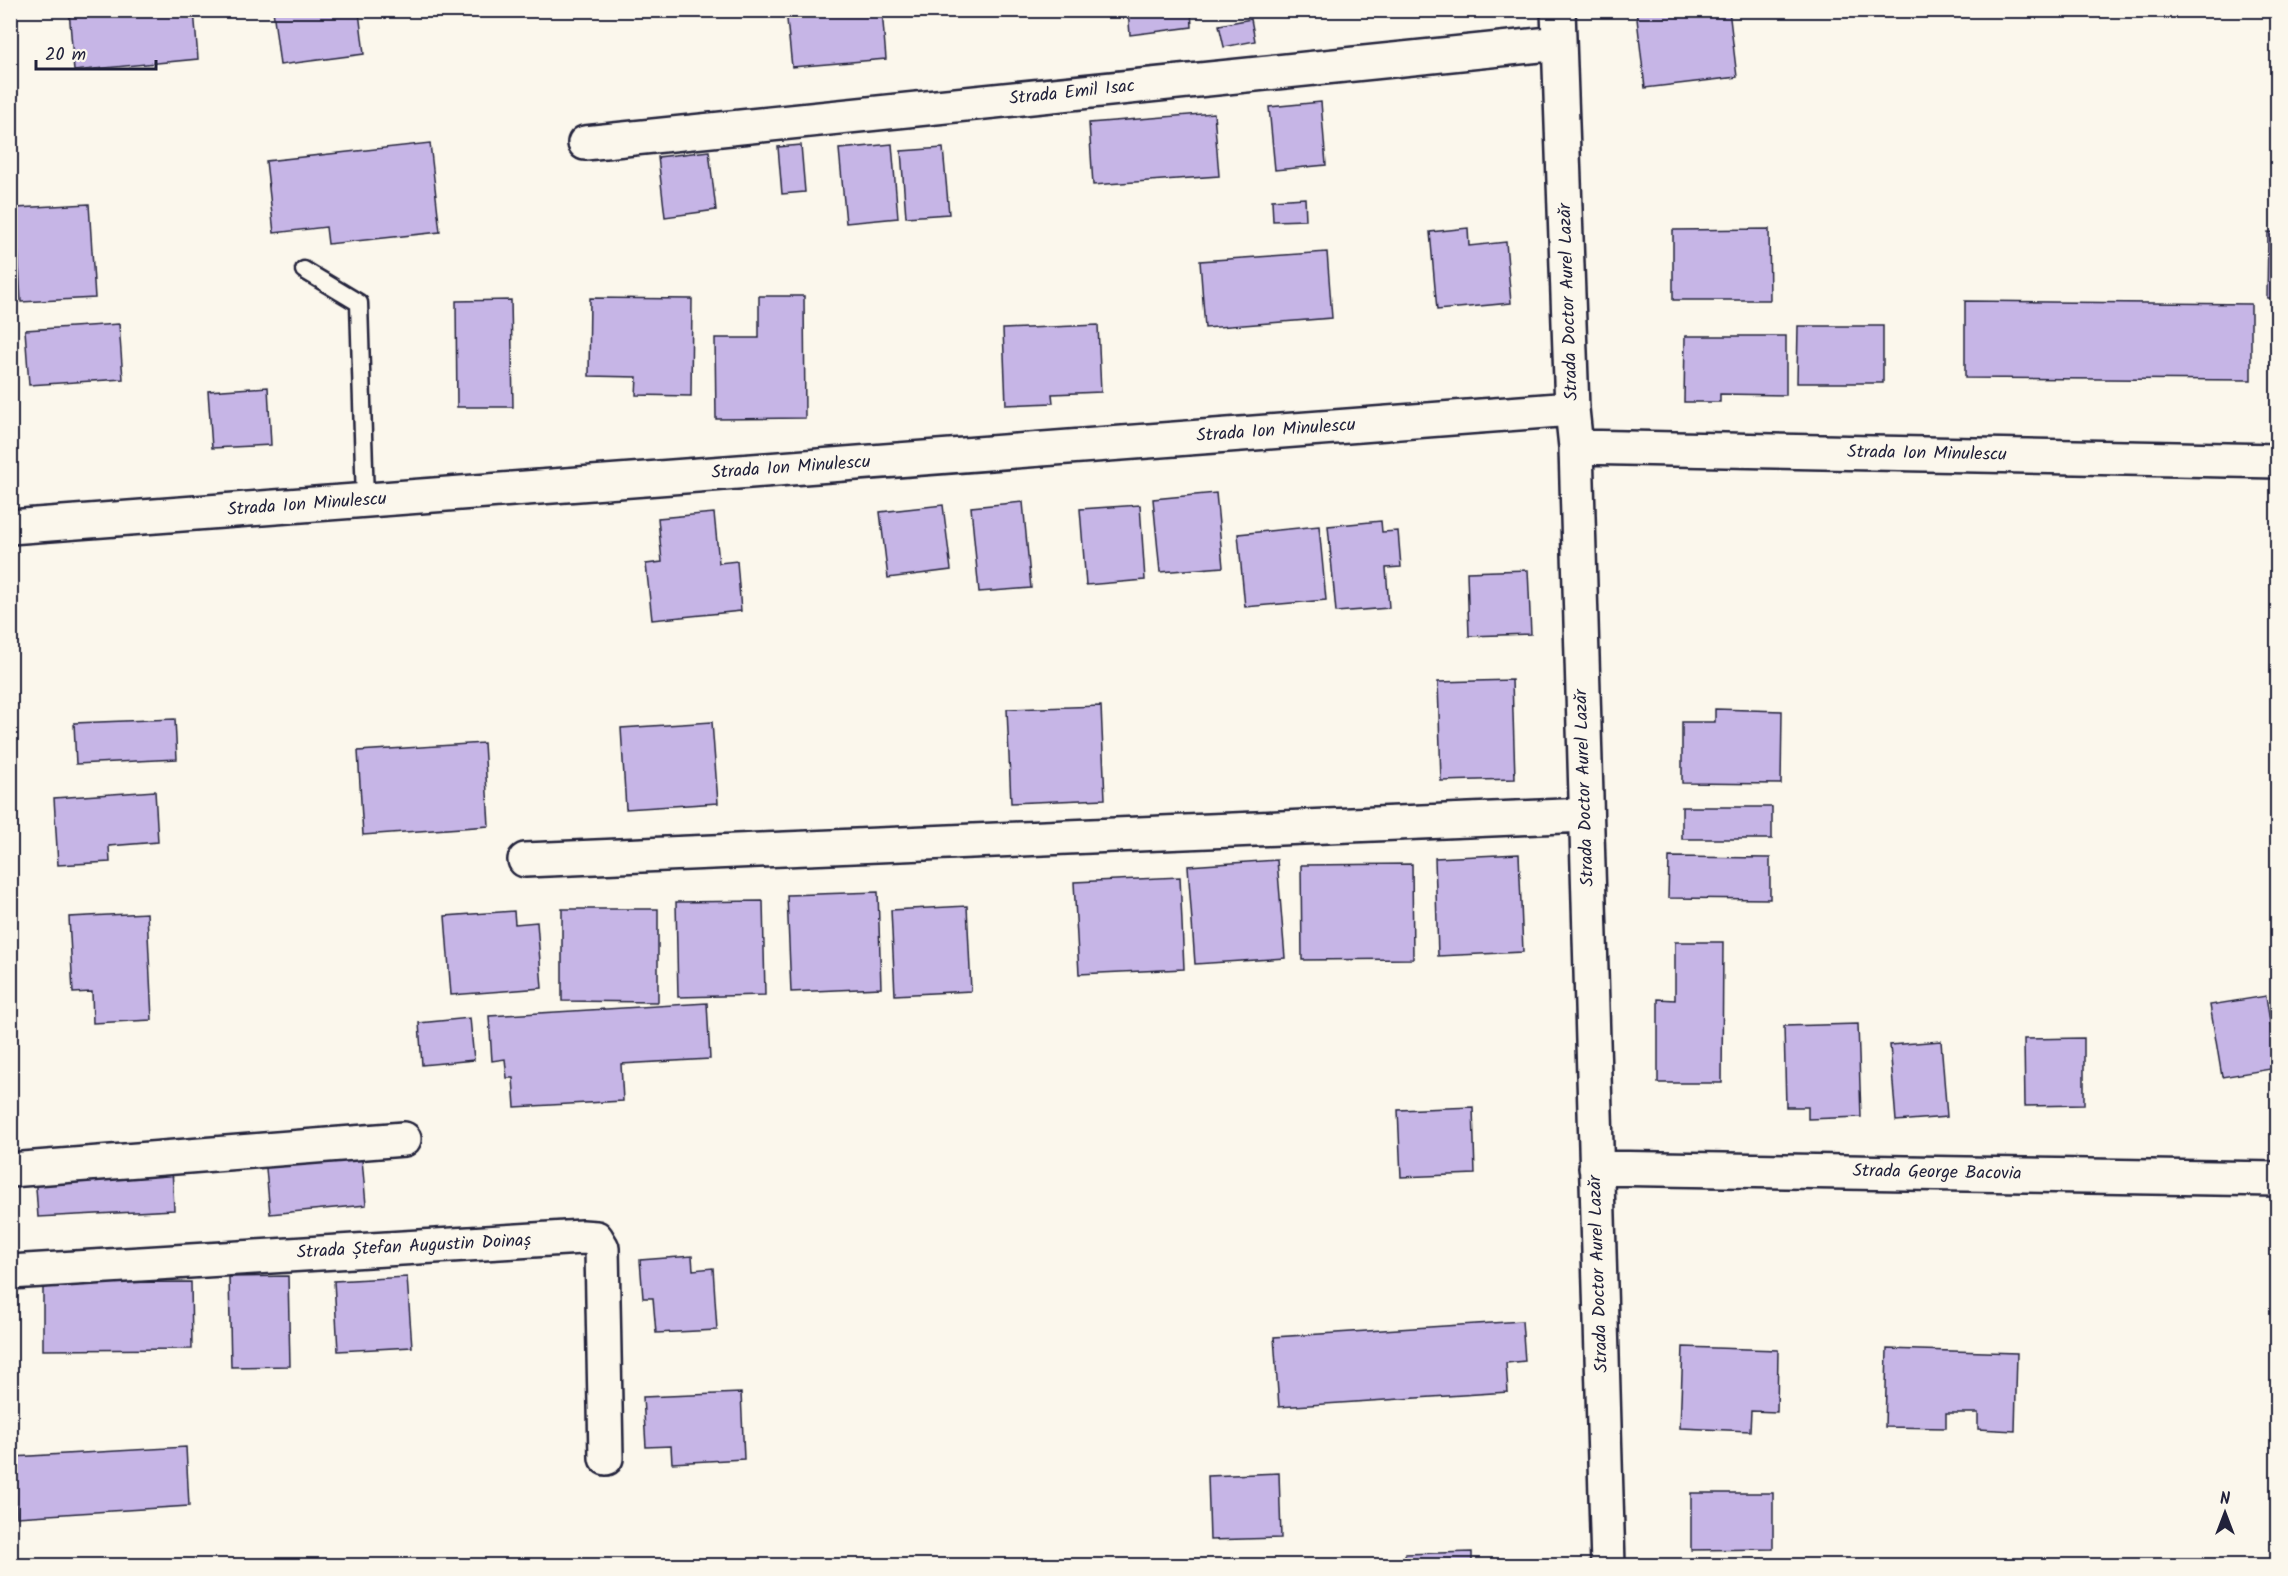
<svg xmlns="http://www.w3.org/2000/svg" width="2288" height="1576" font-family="Kalam,sans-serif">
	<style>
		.building { fill: #c6b5e6; stroke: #22223b; stroke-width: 1.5 }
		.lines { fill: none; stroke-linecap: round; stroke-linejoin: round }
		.lane-casing { stroke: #22223b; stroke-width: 21 }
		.street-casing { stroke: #22223b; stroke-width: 38 }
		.lane { stroke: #fbf7ec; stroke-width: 16 }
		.street { stroke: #fbf7ec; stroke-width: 33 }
		.labels { text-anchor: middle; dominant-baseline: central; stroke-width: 6; stroke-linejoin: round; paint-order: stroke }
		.street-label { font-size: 18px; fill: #22223b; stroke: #fbf7ec }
	</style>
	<rect width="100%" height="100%" fill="#fbf7ec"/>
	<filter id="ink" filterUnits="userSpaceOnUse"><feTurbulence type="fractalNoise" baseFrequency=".0167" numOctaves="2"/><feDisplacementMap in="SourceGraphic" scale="12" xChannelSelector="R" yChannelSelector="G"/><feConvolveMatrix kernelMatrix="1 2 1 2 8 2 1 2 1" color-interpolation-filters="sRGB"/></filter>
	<g filter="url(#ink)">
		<!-- building -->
		<path class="building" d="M69,10H194L198,59L74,71Z
			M273,10H374L359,12L364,54L280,65Z
			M786,10H882L886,59L792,67Z
			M1128,10H1191L1192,27L1130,35Z
			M1636,10H1729L1737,77L1645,88Z
			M1251,19L1255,41L1224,47L1219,25Z
			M1321,102L1326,165L1275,170L1269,107Z
			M1214,113L1219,176L1093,185L1089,123Z
			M430,143L440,232L328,244L326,227L274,233L266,161Z
			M892,144L898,218L846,223L839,149Z
			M801,145L805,192L782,194L778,147Z
			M943,148L949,214L906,217L901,151Z
			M709,151L716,210L665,217L658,157Z
			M1305,198L1306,220L1273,221L1272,200Z
			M89,204L95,298L21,302L16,208Z
			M1468,228L1469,246L1506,242L1511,303L1437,310L1430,232Z
			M1769,229L1770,300H1673V230Z
			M2268,232L2278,233V298H2267Z
			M1327,252L1332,318L1205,328L1200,261Z
			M759,296H804L805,418L716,419L715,338H759Z
			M590,298L692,299L691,396L636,395L637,377L589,376Z
			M511,300L513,407H457L456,301Z
			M1965,301L2251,304V380L1965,378Z
			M119,324L123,379L29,385L25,330Z
			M1098,325L1101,392L1052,394L1053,403L1006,405L1003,329Z
			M1798,326H1883V383H1797Z
			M1685,336H1786V395L1720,394V402H1684Z
			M268,387L271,445L212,448L208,391Z
			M1216,493L1223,567L1160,572L1153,499Z
			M1023,502L1031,588L979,592L971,507Z
			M943,505L951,570L888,578L880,512Z
			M1140,505L1145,580L1086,585L1080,509Z
			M714,513L719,563L737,561L741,611L652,620L646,564L662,562L658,518Z
			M1381,521L1382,532L1398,531L1401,567L1386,568L1389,608L1336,612L1328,526Z
			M1319,526L1326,600L1245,607L1238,534Z
			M1528,570L1531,634L1469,636L1467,572Z
			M1512,680L1515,779L1441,781L1438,682Z
			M1101,706L1105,799L1011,803L1007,709Z
			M1715,709L1782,711L1781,784L1682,783V722H1715Z
			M175,719L177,759L76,764L74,723Z
			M712,722L718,803L626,809L621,728Z
			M484,743L489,826L363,835L358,751Z
			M155,791L158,842L109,846L110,862L58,865L54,798Z
			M1682,807H1772V839H1682Z
			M1519,854L1523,952L1438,956L1435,858Z
			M1669,857L1770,858V899L1668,898Z
			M1277,860L1285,958L1195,964L1188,866Z
			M1412,864L1413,959L1302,960L1301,865Z
			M1180,877L1184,969L1079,974L1074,882Z
			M878,892L881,988L791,992L787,895Z
			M763,901L765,995L678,997L676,902Z
			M967,906L971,991L895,995L891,910Z
			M562,909H658V1002L562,1001Z
			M514,911L515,924L537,922L542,988L451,995L445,916Z
			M147,913L152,1020L93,1023L92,992L73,993L69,917Z
			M1675,942H1723L1722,1083H1658V999L1675,1000Z
			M2266,996L2277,1068L2222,1077L2210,1005Z
			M707,1003L710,1059L621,1064L623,1101L515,1107L513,1078H507L505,1059L492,1061L489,1016Z
			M470,1018L474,1060L422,1065L419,1023Z
			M1858,1024L1861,1117L1808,1119V1107H1786L1784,1026Z
			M2084,1038V1105L2025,1106L2024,1039Z
			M1941,1041L1947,1117L1896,1121L1890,1045Z
			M1473,1107L1475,1174L1401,1177L1398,1110Z
			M361,1148L366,1205L270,1214L265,1157Z
			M172,1166L174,1210L38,1217L35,1173Z
			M692,1256L693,1270L713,1268L717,1330L656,1333L653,1298H643L640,1260Z
			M288,1276L290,1366L231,1367L229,1277Z
			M407,1277L412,1347L338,1351L334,1281Z
			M191,1282L192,1349L43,1350V1283Z
			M1522,1321L1525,1361L1506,1363L1508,1392L1279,1407L1274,1337Z
			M1683,1347L1778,1350L1777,1412L1751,1411L1750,1431L1680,1428Z
			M1887,1349L2017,1353L2015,1431L1978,1429V1413H1946V1428L1885,1427Z
			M741,1393L744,1459L672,1463L671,1446L646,1447L643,1397Z
			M186,1447L189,1506L17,1517L13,1457Z
			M1279,1473L1281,1538L1210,1540L1208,1476Z
			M1691,1493H1773V1549L1691,1550Z
			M1472,1552V1566H1405V1554Z"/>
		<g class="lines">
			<defs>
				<path id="lane" d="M304,270L359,303L365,501"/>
				<path id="street" d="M1558,10L1572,409L1576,447L1608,1566
					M585,143L1559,43
					M1576,447L2278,461
					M10,527L1572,409
					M525,860L1586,815
					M1596,1168L2278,1179
					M10,1170L404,1139
					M10,1272L582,1237L596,1238L602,1248L606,1458"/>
			</defs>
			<!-- lane casing -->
			<use href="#lane" class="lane-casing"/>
			<!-- street casing -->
			<use href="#street" class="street-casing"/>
			<!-- lane -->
			<use href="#lane" class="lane"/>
			<!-- street -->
			<use href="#street" class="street"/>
		</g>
	</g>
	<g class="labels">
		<!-- street labels -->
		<g class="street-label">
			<text transform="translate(1072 93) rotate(-6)">Strada Emil Isac</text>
			<text transform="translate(1569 302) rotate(-92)">Strada Doctor Aurel Lazăr</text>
			<text transform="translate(1276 431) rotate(-4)">Strada Ion Minulescu</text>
			<text transform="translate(1927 454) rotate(1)">Strada Ion Minulescu</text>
			<text transform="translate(791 468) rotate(-4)">Strada Ion Minulescu</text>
			<text transform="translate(307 505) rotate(-4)">Strada Ion Minulescu</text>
			<text transform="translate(1585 788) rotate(-92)">Strada Doctor Aurel Lazăr</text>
			<text transform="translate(1937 1173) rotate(1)">Strada George Bacovia</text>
			<text transform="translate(414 1247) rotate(-3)">Strada Ștefan Augustin Doinaș</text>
			<text transform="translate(1599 1274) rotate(-92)">Strada Doctor Aurel Lazăr</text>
		</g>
	</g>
	<!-- margin -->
	<rect width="2288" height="1576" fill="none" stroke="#fbf7ec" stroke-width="36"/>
	<rect x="18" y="18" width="2252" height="1540" fill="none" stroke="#22223b" stroke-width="2" filter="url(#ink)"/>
	<!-- north arrow -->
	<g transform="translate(2225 1513)" stroke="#fbf7ec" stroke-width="4.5" paint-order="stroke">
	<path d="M0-4.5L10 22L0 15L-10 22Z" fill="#22223b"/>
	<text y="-9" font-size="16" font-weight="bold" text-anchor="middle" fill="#22223b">N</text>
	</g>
	<!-- scale -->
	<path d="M36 60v9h120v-9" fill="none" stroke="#22223b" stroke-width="3"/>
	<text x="45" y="60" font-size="18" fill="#22223b" stroke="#fbf7ec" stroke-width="4.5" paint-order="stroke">20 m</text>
</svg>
